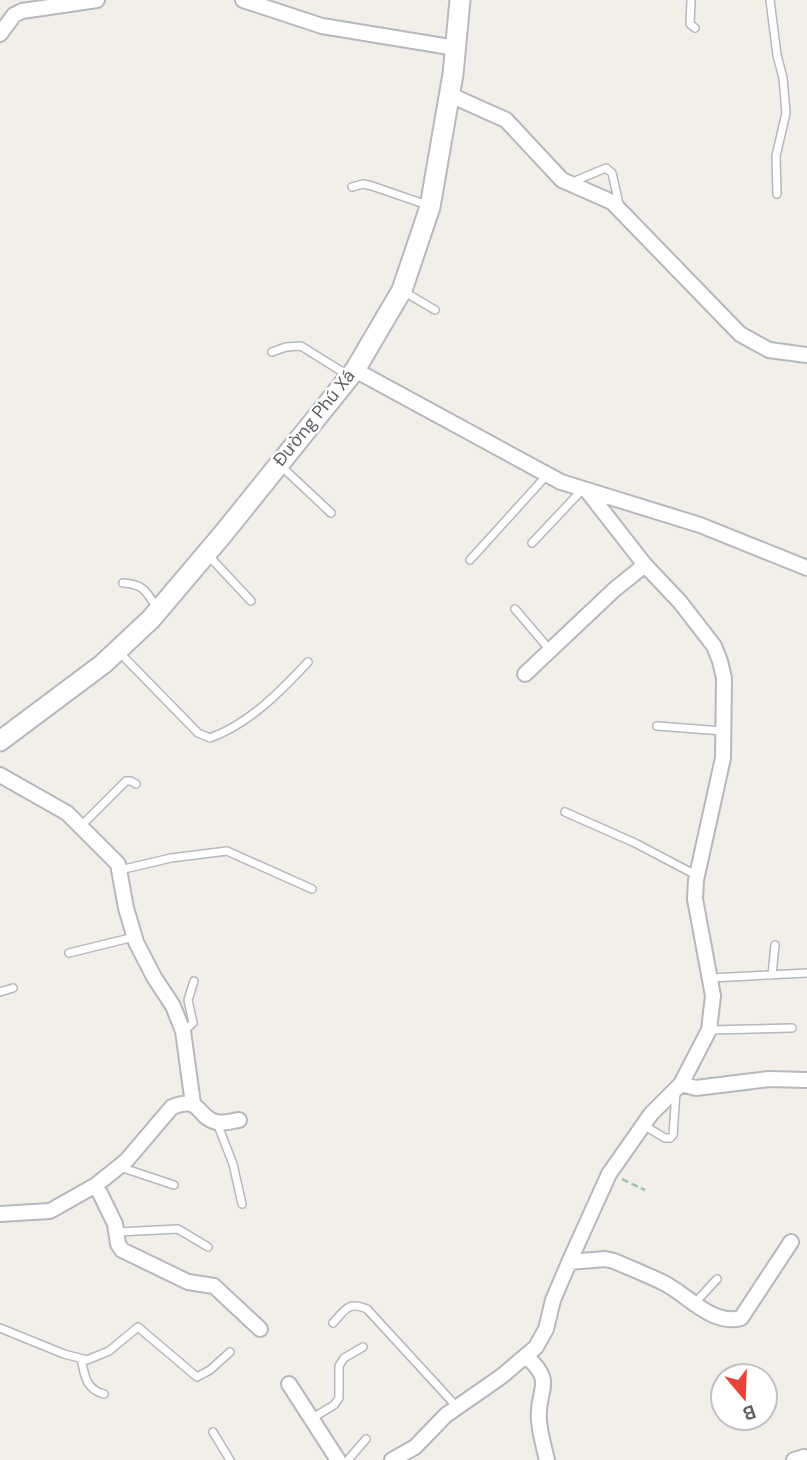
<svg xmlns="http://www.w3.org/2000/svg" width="807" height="1460" font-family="'DM Sans',sans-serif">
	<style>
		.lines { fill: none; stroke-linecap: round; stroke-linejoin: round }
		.lane-casing { stroke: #b5b8bc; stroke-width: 10 }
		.street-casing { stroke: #b5b8bc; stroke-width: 18 }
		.secondary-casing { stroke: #b6babf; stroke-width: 23 }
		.path { stroke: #9cc7a9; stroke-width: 2.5; stroke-dasharray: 7 3.5; stroke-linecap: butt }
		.lane { stroke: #fff; stroke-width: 7 }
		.street { stroke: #fff; stroke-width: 14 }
		.secondary { stroke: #fff; stroke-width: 19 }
		.labels { text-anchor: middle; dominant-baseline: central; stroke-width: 5; stroke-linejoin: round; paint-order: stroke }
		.street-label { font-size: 18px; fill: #5f6368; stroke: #fff }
	</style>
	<rect width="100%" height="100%" fill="#f1efe8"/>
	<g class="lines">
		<defs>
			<path id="lane" d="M691,0L690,24L695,28
				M770,0L777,55L783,78L786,113L776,156L777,194
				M570,183L606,168L612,173L619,204
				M352,187L363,184L372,186L430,206
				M403,291L435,310
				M272,352L286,347L301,346L349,376
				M281,466L331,513
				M532,543L582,490
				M207,554L251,601
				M470,560L547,475
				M123,583C145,584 147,593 158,610
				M515,609L550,650
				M118,651L198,733L210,738C249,724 281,691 308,662
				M657,726L723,731
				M565,812L635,843L696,875
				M81,826L126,781H131L136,784
				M120,870L171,858L227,851L312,889
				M69,953L134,937
				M772,975L775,945
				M711,978L807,973
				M0,992L13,988
				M709,1030L792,1028
				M184,1031L193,1023L188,1000L194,981
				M217,1123L233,1164L242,1204
				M643,1125L665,1138H670L673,1135L676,1091
				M120,1167L174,1185
				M117,1232L178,1229L208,1247
				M694,1304L717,1279
				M333,1323C346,1309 348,1301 367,1309L457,1407
				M0,1328L64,1354L87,1360L109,1351L138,1327L197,1377L210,1370L230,1352
				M81,1359C85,1375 85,1389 104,1394
				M311,1419L334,1405L339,1398V1366L344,1358L363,1347
				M213,1432L230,1460
				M348,1460L366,1439"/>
			<path id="street" d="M243,0L322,26L456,48
				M0,34L14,15L22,11L97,0
				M448,94L506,120L562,180L612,202L740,334L769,350L807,355
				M355,370L561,482L700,525L807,568
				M525,674L615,589L645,565
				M0,775L67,813L118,864L126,908L136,942L154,977L173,1006L183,1031L193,1104
				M681,1084L696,1088L769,1079L807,1080
				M96,1185L115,1224L118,1244L122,1250L188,1282L214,1286L260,1329
				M0,1214L50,1211L96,1185L126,1161L172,1107C202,1095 196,1117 216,1122C223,1124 232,1121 239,1120
				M569,1262L605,1259L614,1261C630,1268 648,1275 664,1283C688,1295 712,1326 741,1318L791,1242
				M526,1356C557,1384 536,1388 539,1421C540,1434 544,1447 547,1460
				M289,1384L338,1460
				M392,1460L415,1447L446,1415L502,1376L536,1347L546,1329L553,1300L571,1258L609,1174L651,1114L681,1084L709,1030L713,996L695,899L696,880L723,758L724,678L720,661L714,646L680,602L645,565L588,492
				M794,1460L804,1457"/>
			<path id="secondary" d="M0,741L103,664L151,619L223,534L355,370L402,290L430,207L453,74L460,0"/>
		</defs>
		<!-- lane casing -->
		<use href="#lane" class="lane-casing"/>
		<!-- street casing -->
		<use href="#street" class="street-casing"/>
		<!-- secondary casing -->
		<use href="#secondary" class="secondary-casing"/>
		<!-- path -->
		<path class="path" d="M622,1179L645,1190"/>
		<!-- lane -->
		<use href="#lane" class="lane"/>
		<!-- street -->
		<use href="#street" class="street"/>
		<!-- secondary -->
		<use href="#secondary" class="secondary"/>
	</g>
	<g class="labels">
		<!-- street labels -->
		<g class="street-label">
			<text transform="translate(314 418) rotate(-51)">Đường Phú Xá</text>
		</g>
	</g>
	<!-- north arrow -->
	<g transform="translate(744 1397) rotate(161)"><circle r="33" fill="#ffffff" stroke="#bfc1c3" stroke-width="2"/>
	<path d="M0-5L12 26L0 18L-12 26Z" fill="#ea4335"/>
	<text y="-10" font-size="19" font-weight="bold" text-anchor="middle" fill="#5f6368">B</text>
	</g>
</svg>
